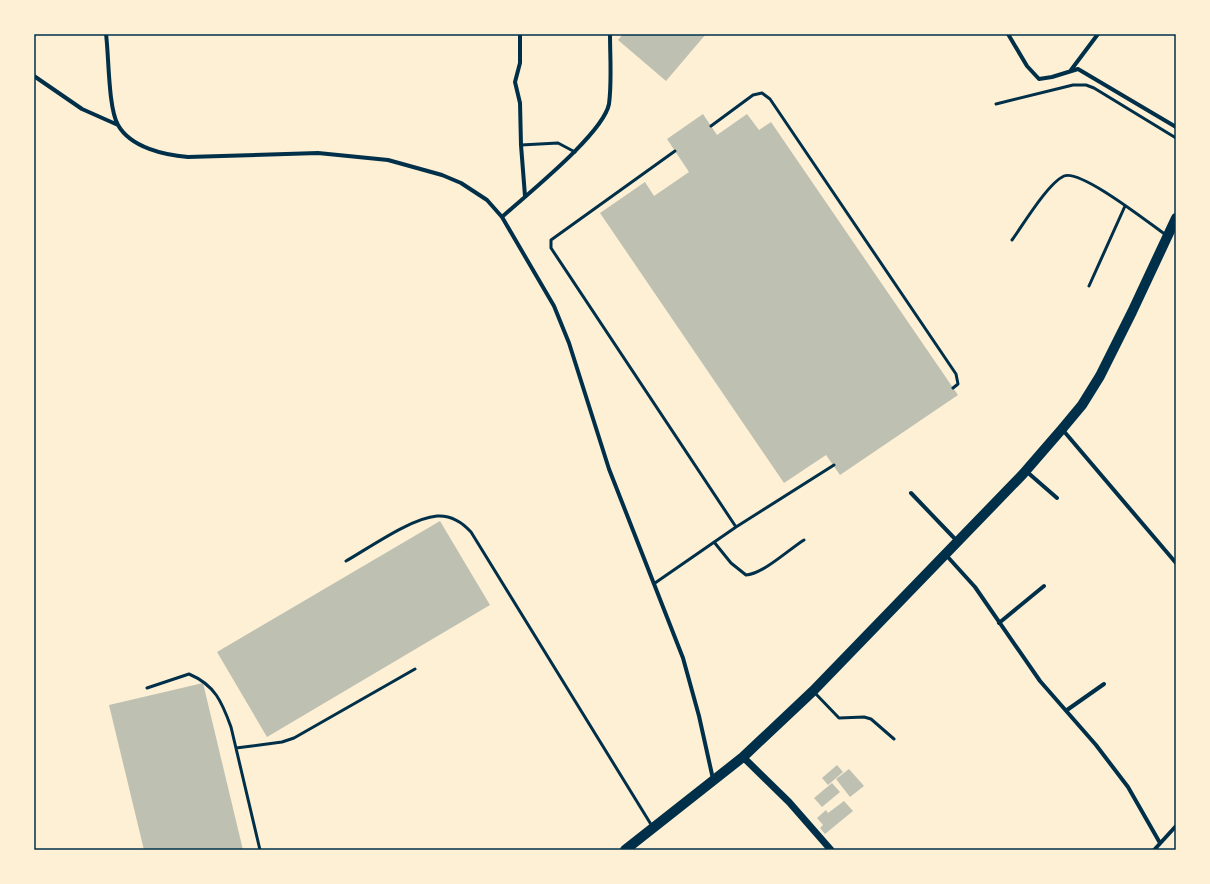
<svg xmlns="http://www.w3.org/2000/svg" width="1210" height="884" font-family="'Nunito Sans',sans-serif">
	<style>
		.building { fill: #bec0b2 }
		.lines { fill: none; stroke-linecap: round; stroke-linejoin: round }
		.service { stroke: #003049; stroke-width: 3 }
		.minor { stroke: #003049; stroke-width: 4 }
		.tertiary { stroke: #003049; stroke-width: 7 }
		.primary { stroke: #003049; stroke-width: 10 }
		.neatline { fill: none; stroke: #003049; stroke-width: 1.5 }
	</style>
	<rect width="100%" height="100%" fill="#fdf0d5"/>
	<!-- building -->
	<path class="building" d="M623,34H706L666,81L618,40Z
		M703,114L717,135L747,114L759,130L771,122L958,395L840,475L826,455L784,483L600,213L645,182L654,196L689,172L667,139Z
		M440,521L490,605L267,737L217,652Z
		M203,683L243,850H144L109,705Z
		M837,765L843,772L828,785L822,778Z
		M849,769L864,786L850,797L836,779Z
		M832,783L840,792L822,807L814,798Z
		M844,801L853,811L825,834L820,828L823,825L817,818L826,810L828,813Z"/>
	<g class="lines">
		<!-- service -->
		<path class="service" d="M996,104L1073,85H1086L1094,88L1176,138
			M711,126L753,95L762,93L770,99L956,374L958,384L953,388
			M521,145L558,143L575,152
			M675,151L551,240V248L736,527
			M1012,240C1023,225 1048,183 1064,176C1081,169 1150,224 1166,235
			M1089,286L1125,206
			M714,542L731,563L746,575C763,574 788,550 804,540
			M346,561C369,548 411,518 437,516C451,515 462,522 471,532L652,826
			M655,583L736,527L834,465
			M147,688L189,674C215,685 222,702 231,727L260,850
			M814,692L839,718L864,717L871,719L894,739
			M236,748L282,742L294,738L415,669"/>
		<!-- minor -->
		<path class="minor" d="M106,34C109,56 108,107 118,125C131,148 165,155 188,157L318,153L388,160L442,175L461,183L487,200L502,217L554,306L569,343L609,469L683,658L699,716L713,779
			M520,34V63L515,82L520,103L521,145L525,196
			M1008,34L1027,66L1039,79L1052,77L1078,69L1176,127
			M1071,70L1098,34
			M34,76L82,109L118,125
			M502,217C527,194 603,134 609,104C612,82 610,57 610,34
			M1062,429L1176,563
			M1026,471L1057,498
			M911,493L957,541
			M946,555L975,587L1040,681L1096,745L1128,787L1160,843
			M999,623L1044,586
			M1067,710L1104,684
			M1154,850L1176,826"/>
		<!-- tertiary -->
		<path class="tertiary" d="M743,757L789,802L831,850"/>
		<!-- primary -->
		<path class="primary" d="M625,850L743,757L813,691L1023,474L1062,429L1082,405L1100,376L1132,312L1176,218"/>
	</g>
	<!-- border -->
	<rect width="1210" height="884" fill="none" stroke="#fdf0d5" stroke-width="70"/>
	<rect x="35" y="35" width="1140" height="814" class="neatline"/>
</svg>
